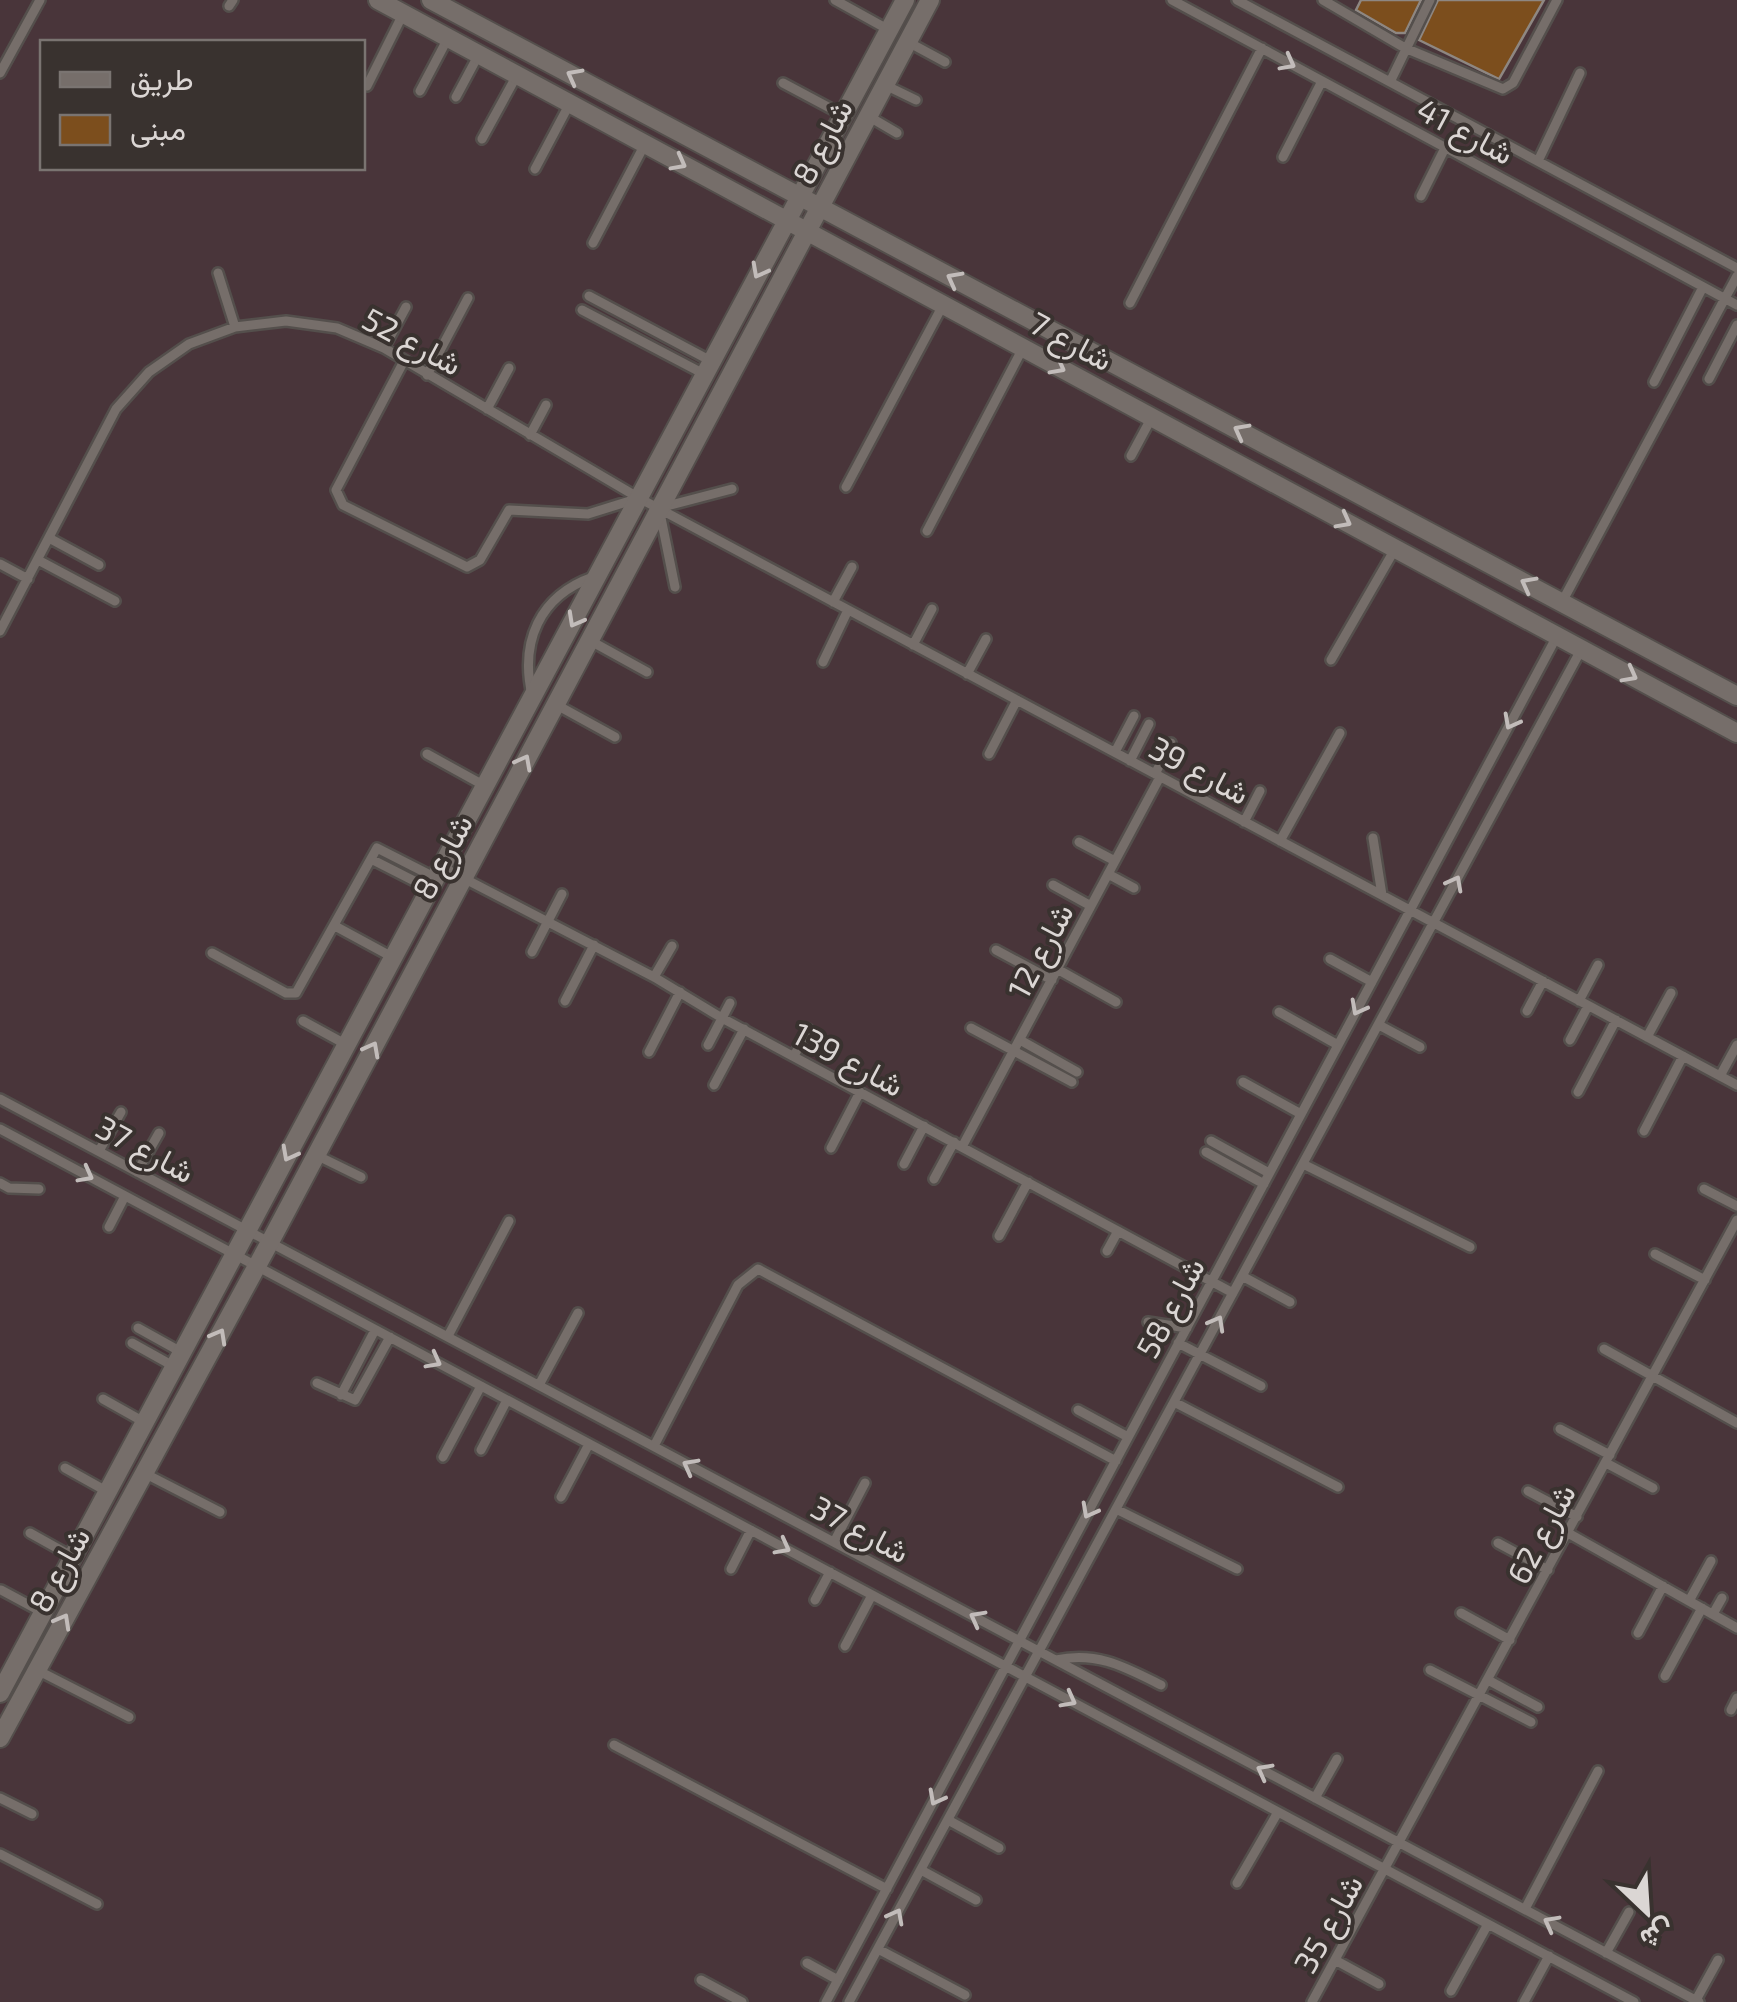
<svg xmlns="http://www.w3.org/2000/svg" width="1737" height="2002" font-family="'Exo 2',Vazirmatn,sans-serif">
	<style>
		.industrial { fill: #49353a; fill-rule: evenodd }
		.building { fill: #7c4e1d; stroke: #8e8782; stroke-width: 2.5 }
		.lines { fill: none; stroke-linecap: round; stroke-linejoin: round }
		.lane-casing { stroke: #544f4c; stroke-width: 14 }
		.street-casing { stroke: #544f4c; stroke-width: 22 }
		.lane { stroke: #766e6a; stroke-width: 9 }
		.street { stroke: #766e6a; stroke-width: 18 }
		.oneway { stroke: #c2bcba }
		.labels { text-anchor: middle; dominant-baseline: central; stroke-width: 8; stroke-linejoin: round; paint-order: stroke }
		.street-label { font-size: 32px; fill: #dbd6d4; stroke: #39322f }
	</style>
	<rect width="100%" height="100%" fill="#39322f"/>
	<!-- industrial -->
	<path class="industrial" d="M0,0H1737V2002H0ZM42,42H362V168H42Z"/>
	<!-- building -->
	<path class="building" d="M1361,0H1421L1405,33H1396L1356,10Z
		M1438,0H1544L1499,79L1419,40Z"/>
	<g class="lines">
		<defs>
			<path id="lane" d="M835,0L889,30
				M1172,0L1737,305
				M1237,0L1737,268
				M1323,0L1405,48L1503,89L1513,83L1557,0
				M229,6L233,0
				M908,42L945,62
				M0,73L40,0
				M1390,82L1430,0
				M783,83L843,115
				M885,85L916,100
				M367,86L403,14
				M420,91L448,38
				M456,97L479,54
				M868,116L897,133
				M482,139L517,75
				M1283,157L1322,81
				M1538,161L1580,73
				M535,169L570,103
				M1421,196L1445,148
				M593,243L645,144
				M218,273L235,327
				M589,296L711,361
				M1130,303L1262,48
				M582,310L704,374
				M384,348L406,307
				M404,361L336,490L343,505L467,567L480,560L509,510L588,514L636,499
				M427,375L468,298
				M1709,379L1737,325
				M1654,382L1703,287
				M487,409L509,368
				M530,435L546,405
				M1131,456L1152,417
				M846,487L943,305
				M927,531L1023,348
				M49,538L99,565
				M38,560L115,601
				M0,564L28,579
				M675,587L659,508L732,489
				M833,602L852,567
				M1562,602L1737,276
				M0,631L116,409L149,372L189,344L235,327L286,321L337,328L384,348L639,498L1737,1085
				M589,640L647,672
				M913,645L932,609
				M1331,660L1395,549
				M823,662L848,610
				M967,674L986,639
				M532,695C520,642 539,596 593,577
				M555,704L615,737
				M1115,752L1134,716
				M427,754L485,786
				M989,754L1017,700
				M1130,761L1149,724
				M1155,774L1171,743
				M1244,822L1260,791
				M1373,838L1382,895
				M1280,841L1340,733
				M1079,842L1115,861
				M371,859L430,889
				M442,867L654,977L722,1018L1233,1293
				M1108,874L1134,888
				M1053,885L1091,906
				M335,926L394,958
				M996,950L1052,980
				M532,952L562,894
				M212,953L286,993H296L377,848L436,878
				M1330,959L1372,982
				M1057,969L1116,1002
				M654,977L672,946
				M565,1001L594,945
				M1579,1001L1598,965
				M1527,1011L1543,981
				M1279,1012L1338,1045
				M303,1021L347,1045
				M1379,1025L1420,1047
				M971,1028L1072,1082
				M1647,1037L1671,993
				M1020,1040L1077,1072
				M1570,1040L1588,1006
				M708,1045L730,1003
				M649,1052L680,992
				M794,1056L808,1029
				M1720,1076L1737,1045
				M1243,1082L1301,1114
				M714,1085L744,1029
				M1578,1092L1616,1020
				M0,1099L1699,2002
				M0,1129L1634,2002
				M1644,1131L1683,1056
				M1211,1141L1269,1173
				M962,1147L1160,777
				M831,1148L860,1092
				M99,1151L121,1112
				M1206,1152L1264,1184
				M316,1155L361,1177
				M904,1164L924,1126
				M1303,1164L1470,1247
				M137,1172L159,1133
				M934,1179L954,1142
				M0,1183L9,1188L39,1189
				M1704,1189L1737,1206
				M109,1227L125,1196
				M999,1236L1028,1182
				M1107,1251L1118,1231
				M1655,1254L1705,1280
				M1242,1276L1290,1302
				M1148,1322L1187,1328
				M138,1328L183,1353
				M448,1336L509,1221
				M132,1343L175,1367
				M1178,1343L1261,1386
				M1604,1349L1737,1423
				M317,1383L355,1400L390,1337
				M539,1385L578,1313
				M341,1395L375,1330
				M103,1399L144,1422
				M1174,1402L1338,1487
				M1078,1410L1128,1437
				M1560,1429L1610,1455
				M654,1446L738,1285L758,1269L1116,1461
				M481,1450L507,1400
				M443,1457L481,1386
				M1606,1463L1653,1488
				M65,1468L108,1492
				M144,1473L220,1512
				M1528,1491L1577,1517
				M561,1497L589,1444
				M1116,1509L1237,1569
				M30,1533L73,1557
				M1568,1533L1737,1628
				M834,1542L865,1483
				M1498,1543L1548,1570
				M731,1569L751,1530
				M1,1590L42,1612
				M815,1600L830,1572
				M1689,1601L1711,1561
				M1461,1613L1510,1640
				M1713,1614L1722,1598
				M1638,1633L1663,1586
				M845,1646L872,1595
				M1056,1660C1097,1651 1125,1667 1161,1685
				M37,1670L129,1717
				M1430,1670L1531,1722
				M1665,1676L1702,1608
				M1488,1680L1538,1707
				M1731,1710L1737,1698
				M614,1745L887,1889
				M0,1798L32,1814
				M1315,1798L1337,1759
				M948,1820L999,1848
				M0,1854L97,1904
				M921,1870L976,1900
				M1237,1883L1278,1812
				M1525,1909L1598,1771
				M878,1949L965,1995
				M1606,1953L1629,1912
				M1335,1960L1379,1984
				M807,1963L838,1980
				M701,1980L742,2002
				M1451,1991L1488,1924
				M1696,2000L1718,1960
				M826,2002L1557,636
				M849,2002L1581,650
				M1312,2002L1737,1220
				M1524,2002L1549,1956"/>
			<path id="street" d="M378,0L1737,733
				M431,0L1737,696
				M0,1693L905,0
				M0,1738L270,1242L930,0"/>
		</defs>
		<!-- lane casing -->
		<use href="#lane" class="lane-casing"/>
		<!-- street casing -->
		<use href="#street" class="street-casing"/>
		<!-- lane -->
		<use href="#lane" class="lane"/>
		<!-- street -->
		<use href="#street" class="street"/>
	</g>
	<!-- one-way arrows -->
	<defs><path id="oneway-chevron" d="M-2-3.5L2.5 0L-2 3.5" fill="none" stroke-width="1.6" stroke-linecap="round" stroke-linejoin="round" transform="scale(2.5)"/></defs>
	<g class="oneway">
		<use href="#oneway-chevron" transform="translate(1288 63) rotate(28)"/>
		<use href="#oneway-chevron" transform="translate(574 76) rotate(-152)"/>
		<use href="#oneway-chevron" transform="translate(679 163) rotate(28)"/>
		<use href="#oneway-chevron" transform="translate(759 271) rotate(118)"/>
		<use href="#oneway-chevron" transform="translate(954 279) rotate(-152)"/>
		<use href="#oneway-chevron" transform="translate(1058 367) rotate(28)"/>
		<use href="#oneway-chevron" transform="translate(1241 431) rotate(-152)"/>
		<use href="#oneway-chevron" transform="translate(1344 521) rotate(28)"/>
		<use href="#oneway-chevron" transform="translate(1528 584) rotate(-152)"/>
		<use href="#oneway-chevron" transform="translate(575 620) rotate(119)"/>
		<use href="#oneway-chevron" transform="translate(1630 675) rotate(28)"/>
		<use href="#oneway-chevron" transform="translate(1511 722) rotate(118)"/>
		<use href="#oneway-chevron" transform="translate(524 762) rotate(-62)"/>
		<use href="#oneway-chevron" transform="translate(1455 883) rotate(-62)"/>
		<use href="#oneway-chevron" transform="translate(1358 1008) rotate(118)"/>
		<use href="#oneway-chevron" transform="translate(372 1049) rotate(-62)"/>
		<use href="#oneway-chevron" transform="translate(289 1154) rotate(118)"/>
		<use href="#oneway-chevron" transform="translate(86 1175) rotate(28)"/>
		<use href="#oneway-chevron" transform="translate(1217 1323) rotate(-61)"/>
		<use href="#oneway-chevron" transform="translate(219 1336) rotate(-61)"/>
		<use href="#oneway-chevron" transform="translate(434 1361) rotate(28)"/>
		<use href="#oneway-chevron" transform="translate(690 1466) rotate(-152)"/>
		<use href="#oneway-chevron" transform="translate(1089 1511) rotate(118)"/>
		<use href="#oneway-chevron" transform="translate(783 1547) rotate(28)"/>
		<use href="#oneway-chevron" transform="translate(977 1618) rotate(-152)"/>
		<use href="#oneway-chevron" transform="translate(63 1621) rotate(-61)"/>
		<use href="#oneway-chevron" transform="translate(1069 1700) rotate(28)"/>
		<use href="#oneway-chevron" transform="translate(1264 1771) rotate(-152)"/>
		<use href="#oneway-chevron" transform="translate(936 1798) rotate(118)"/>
		<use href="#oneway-chevron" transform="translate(896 1916) rotate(-62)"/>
		<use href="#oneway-chevron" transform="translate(1551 1923) rotate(-152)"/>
	</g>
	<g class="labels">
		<!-- street labels -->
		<g class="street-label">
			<text transform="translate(1466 130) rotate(28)">شارع 41</text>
			<text transform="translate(821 141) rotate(-62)">شارع 8</text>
			<text transform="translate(413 340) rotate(28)">شارع 52</text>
			<text transform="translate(1072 340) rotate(28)">شارع 7</text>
			<text transform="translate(1200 769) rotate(28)">شارع 39</text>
			<text transform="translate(441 856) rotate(-62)">شارع 8</text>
			<text transform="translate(1039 950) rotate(-62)">شارع 12</text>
			<text transform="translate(849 1058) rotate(28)">شارع 139</text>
			<text transform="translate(146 1148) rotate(28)">شارع 37</text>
			<text transform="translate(1169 1307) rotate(-62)">شارع 58</text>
			<text transform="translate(861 1528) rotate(28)">شارع 37</text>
			<text transform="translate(1540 1533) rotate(-62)">شارع 62</text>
			<text transform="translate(58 1569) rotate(-61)">شارع 8</text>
			<text transform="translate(1327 1923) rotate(-61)">شارع 35</text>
		</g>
	</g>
	<!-- legend -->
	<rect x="40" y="40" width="325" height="130" fill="#39322f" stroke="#7a7471" stroke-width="2.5"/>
	<rect x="60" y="72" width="50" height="15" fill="#766e6a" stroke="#7a7471" stroke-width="2.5"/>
	<text x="130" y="90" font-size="30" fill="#dbd6d4">طريق</text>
	<rect x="60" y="115" width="50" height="30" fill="#7c4e1d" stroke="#7a7471" stroke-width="2.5"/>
	<text x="130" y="140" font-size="30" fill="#dbd6d4">مبنى</text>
	<!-- north arrow -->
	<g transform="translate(1647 1912) rotate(155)" stroke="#39322f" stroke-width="8" paint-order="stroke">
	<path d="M0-8L18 38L0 25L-18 38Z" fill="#dbd6d4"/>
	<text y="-15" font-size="28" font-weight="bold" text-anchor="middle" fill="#dbd6d4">ش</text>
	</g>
</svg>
